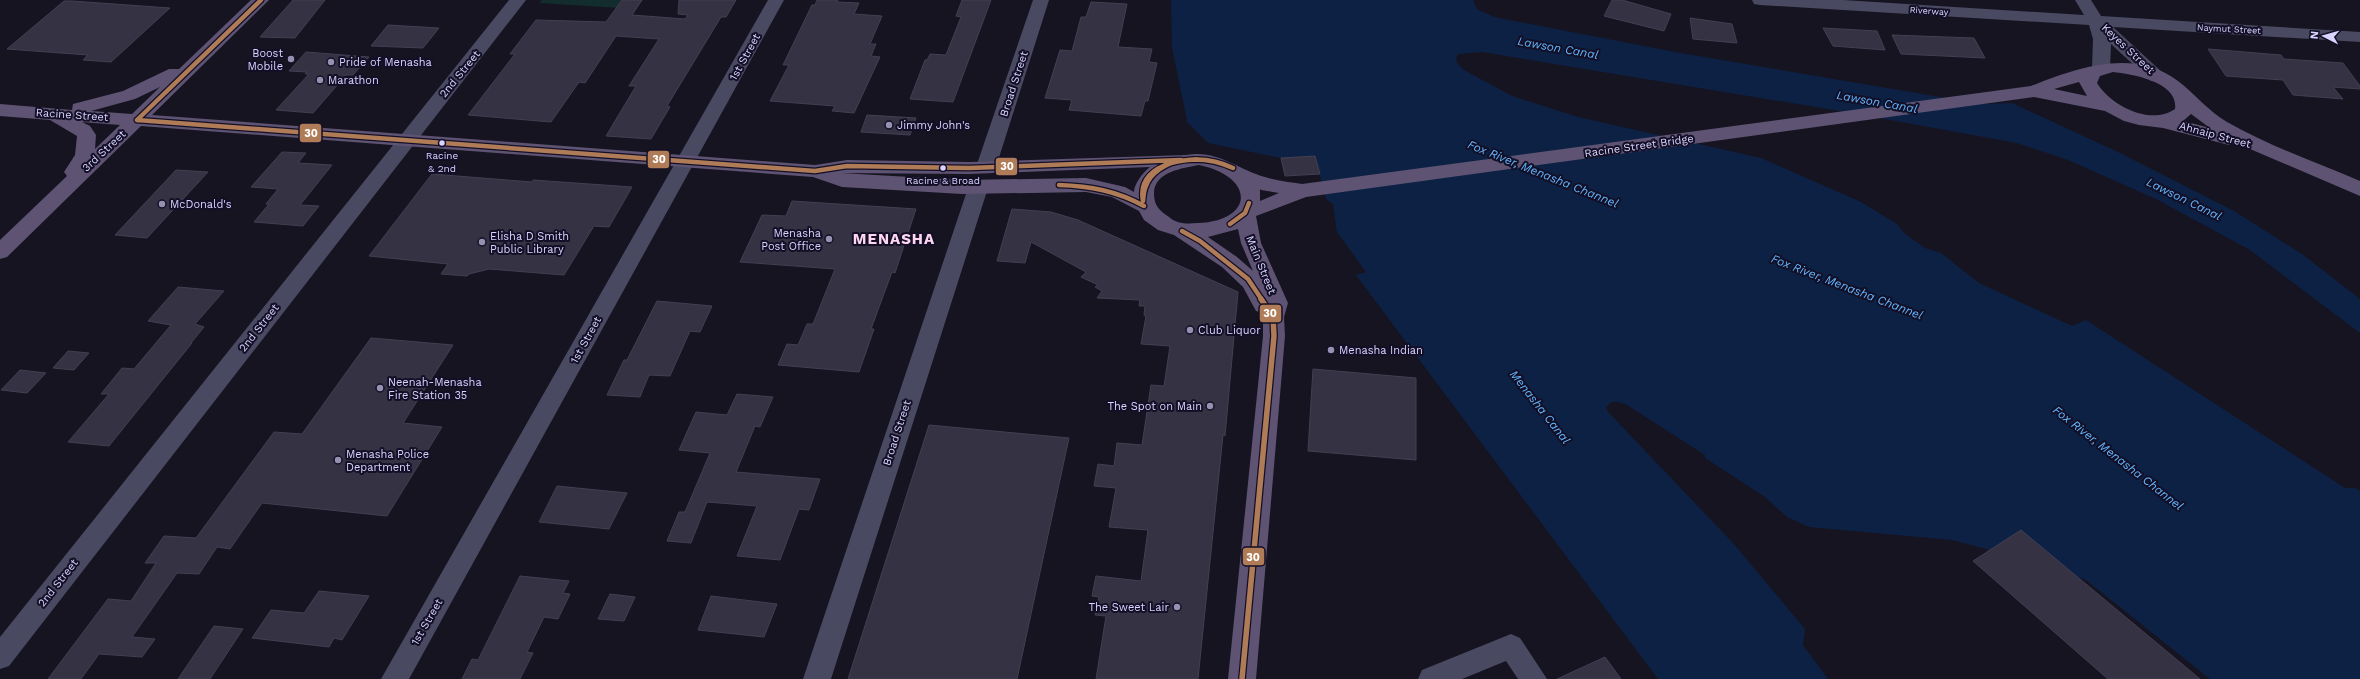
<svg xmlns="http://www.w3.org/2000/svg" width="2360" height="679" font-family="'Work Sans',sans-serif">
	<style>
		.green { fill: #132c2d }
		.water { fill: #0d2144 }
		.building { fill: #343243; stroke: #433f54 }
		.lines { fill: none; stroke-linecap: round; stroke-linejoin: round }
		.minor { fill: #4a4962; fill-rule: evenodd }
		.major { fill: #5e5373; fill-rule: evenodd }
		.bus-1-far1-casing { stroke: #130f26; stroke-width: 7 }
		.bus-1-casing { stroke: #130f26; stroke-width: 8 }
		.bus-1-far1 { stroke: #b07c57; stroke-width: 4.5 }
		.bus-1 { stroke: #b07c57; stroke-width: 5.5 }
		.poi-dot { fill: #9591b1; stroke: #130f26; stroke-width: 1.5 }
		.bus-dot { fill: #d9d4ff; stroke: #130f26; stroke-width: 1.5 }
		.labels { text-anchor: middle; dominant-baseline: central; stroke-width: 4; stroke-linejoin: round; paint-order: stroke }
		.far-street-label { font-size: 9px; fill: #d9d4ff; stroke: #130f26 }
		.bus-label { font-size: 10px; fill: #d9d4ff; stroke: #130f26 }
		.street-label { font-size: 11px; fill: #d9d4ff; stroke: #130f26 }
		.poi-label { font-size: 11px; fill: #d9d4ff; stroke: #130f26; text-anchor: start }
		.water-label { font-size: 12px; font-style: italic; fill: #62b6ff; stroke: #130f26 }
		.district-label { font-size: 15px; font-weight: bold; letter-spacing: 1px; fill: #ffd6f0; stroke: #130f26 }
		.line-badge { stroke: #130f26; stroke-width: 1.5 }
		.badge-label { font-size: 11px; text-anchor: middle; font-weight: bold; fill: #fff }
	</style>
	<rect width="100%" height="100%" fill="#161421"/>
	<!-- green -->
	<path class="green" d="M542,0H643L636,9L539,3Z"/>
	<!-- water -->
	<path class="water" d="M1171,0H1473L1477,9L1494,17L1675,52L1981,104L2012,103L2118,152L2234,211L2302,254L2360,299V333L2250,250L2156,199L2068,160L2017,143L1852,113L1482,52L1458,54L1456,58L1457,63L1464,70L1512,96L1578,117L1761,158L1861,202L1897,224L1904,233L1925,248L1941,253L1979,283L2072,326L2086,320L2345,488H2355L2360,491V679H2210L2086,580L2005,554L1952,540L1809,527L1787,517L1765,497L1705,458V455L1627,405L1619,402H1611L1606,408L1609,413L1733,543L1805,629L1803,645L1828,679H1658L1356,275L1366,272L1337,232L1333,204L1326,199L1315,156L1281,158L1208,143L1186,121L1187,120L1172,48Z"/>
	<!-- building -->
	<path class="building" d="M293,0H325L295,38L260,37Z
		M622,0H642L632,15L685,19L688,15L678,14L679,0H736L726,17H721L667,106L670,107L651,139L606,136L636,86H629L659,39L616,36L585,83L579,82L551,122L468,115L515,54H510L536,20L606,22Z
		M817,0H838L837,2L859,3L854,14L882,16L870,44H876L871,56L880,57L854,113L832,111L835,106L770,101L789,65H783L812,5H815Z
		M962,0H991L953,102L910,99L925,60H927L930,54L946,55L961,17L956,16Z
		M1612,0H1622L1671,14L1664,31L1604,16Z
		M64,1H72L170,8L111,62L83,60L88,55L7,49Z
		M1091,2L1127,4L1118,47L1152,49L1149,62L1157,63L1148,101H1145L1141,116L1069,110L1072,100L1045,98L1060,50L1072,51L1081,17H1086Z
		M1690,18L1732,24L1737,43L1693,39Z
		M388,25L439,28L423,48L371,46Z
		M1823,28L1877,31L1885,50L1833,46Z
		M1892,35L1974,38L1985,58L1901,54Z
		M2208,49L2281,55L2284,59L2343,63L2360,86V89L2333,87L2343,99L2293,95L2283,80L2226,76Z
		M306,52L369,57L353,75H346L313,113L276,110L309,74H305L307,72L289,71Z
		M867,115L916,118L910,135L861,132Z
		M282,152L306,153L298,163L332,165L300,205L319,206L303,226L254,222L269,204H266L278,189L251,187Z
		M1315,156L1320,174L1285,176L1281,158Z
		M176,170L208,172L147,238L115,235Z
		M432,174L532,182L533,180L632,187L609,227L594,226L564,275L489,269L469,274L467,276L441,274L448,264L369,256Z
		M792,201L916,209L895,273L892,272L871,329H874L859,372L778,365L787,344L798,345L807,324H813L835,269L740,262L762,215L786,216Z
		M1012,209L1051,212L1078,220L1238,292L1225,436L1223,435L1198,679H1096L1106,616L1095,615L1099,597L1092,596L1096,576L1141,581L1148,530L1109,527L1116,488L1094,486L1098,464L1114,466L1117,443L1142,445L1151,385L1164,386L1170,346L1141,344L1146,316L1144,315L1145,306H1139L1140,300L1097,298L1102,291L1095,287L1098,285L1081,277L1086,272L1031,242L1025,263L997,261Z
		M178,287L224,291L195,324L204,327L191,343H192L109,446L68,442L109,394H101L122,368L134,369L171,325L148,321Z
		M657,301L712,306L700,332L690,331L670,376L649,375L640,397L607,395L624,360H627Z
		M371,338L453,345L403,423L442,427L387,516L262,503L230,549L217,547L199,574L177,573L132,637L155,639L142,657L99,654L81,679H48L108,599L131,601L156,563H145L164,536L196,538L274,432L302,434Z
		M68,351L89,353L74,370L53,368Z
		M1313,369L1416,378V460L1308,451Z
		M20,370L46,373L27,393L1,390Z
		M737,394L773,397L760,427L755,426L736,472L820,479L809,510L799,509L780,560L737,556L757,506L707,502L691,543L667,541L679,512H685L710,453L679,450L696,412L727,415Z
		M929,425L1069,438L1017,679H848Z
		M557,486L627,493L609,529L539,522Z
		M2021,530L2200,679H2108L1973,561Z
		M520,576L569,581L563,593L570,594L558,619L544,617L527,652L533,653L520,679H462L472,659L478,660Z
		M319,591L369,596L342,640L334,638L329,647L252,638L271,610L304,613Z
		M610,594L635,597L624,621L598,619Z
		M711,596L777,604L764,637L698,630Z
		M214,626L243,629L210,679H178Z
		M1605,657L1621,679H1557Z"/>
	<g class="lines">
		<!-- minor -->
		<path class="minor" d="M509,0H526L9,666L0,669V637Z
			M768,0H784L409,679H381Z
			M1033,0H1049L996,167L993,171L986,173L979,171L976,167Z
			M1752,0H1843L2084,15L2075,0H2091L2101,16L2360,32V42L2113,27L2163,73L2166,77L2163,81H2151L2111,44L2110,68L2107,72H2095L2092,68L2093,39L2089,25L1760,5L1754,4Z
			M978,181L985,183L988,188L831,679H803L968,188L971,183Z
			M1511,634L1520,638L1547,679H1518L1506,661L1462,679H1418L1422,670Z"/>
		<!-- major -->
		<path class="major" d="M251,0H269L152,115L815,165L847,160L969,162L1186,155C1217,149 1237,169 1265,177C1277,181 1290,182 1302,184L2031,86C2076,68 2134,47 2178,81C2195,94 2208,111 2227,122C2269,146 2316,162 2360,181V196L2236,143L2229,145L2163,128L2139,125L2124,121L2105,111L2034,97L1306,197L1256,216L1261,243L1288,303L1284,317L1285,336L1256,679H1228L1263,336V313L1256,311L1243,287L1222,267L1174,235L1158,230L1144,220L1139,211L1112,197L1086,192L962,194L842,187L813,177L141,126L7,257L0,259V240L67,176L64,172L75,155L77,136L50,120L0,116V104L72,110L73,104L123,91L169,69H179ZM2113,72C2132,74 2179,82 2175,109C2151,126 2111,106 2097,83L2100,76ZM2079,82L2087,96L2054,89ZM160,87L132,114L91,111L135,99ZM2191,114L2210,128L2183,121ZM82,122L120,125L95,149L96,135L90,126ZM1199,165C1256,177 1254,221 1198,223C1187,224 1177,224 1169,217C1159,210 1154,206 1154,193C1154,172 1183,168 1199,165ZM1150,167C1143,172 1134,184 1134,192L1125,187L1086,178L962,180L841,173L969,174ZM1260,189L1261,190L1279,193L1260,201ZM1238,229L1241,243L1253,271L1237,257L1208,237Z"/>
		<defs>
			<path id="bus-1-far1" d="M137,120L815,171L847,166L969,168L1181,160
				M137,120L261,0
				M1171,163C1193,157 1213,158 1233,168
				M1171,163C1192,157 1213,159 1233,168
				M1059,185C1090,186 1117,191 1144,206
				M1143,201C1139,180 1153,169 1171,163
				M1143,201C1144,181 1153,171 1171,163
				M1230,224L1245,213L1249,203
				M1182,231L1200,241L1248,279L1262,300"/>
			<path id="bus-1" d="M1242,679L1274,336L1273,317L1261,299"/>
		</defs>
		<!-- bus-1-far1 casing -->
		<use href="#bus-1-far1" class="bus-1-far1-casing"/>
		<!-- bus-1 casing -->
		<use href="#bus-1" class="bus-1-casing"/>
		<!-- bus-1-far1 -->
		<use href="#bus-1-far1" class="bus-1-far1"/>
		<!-- bus-1 -->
		<use href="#bus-1" class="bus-1"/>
	</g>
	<!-- markers -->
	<g class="poi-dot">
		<circle cx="291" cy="59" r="4"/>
		<circle cx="331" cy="62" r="4"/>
		<circle cx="320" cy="80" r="4"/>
		<circle cx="889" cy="125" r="4"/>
		<circle cx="162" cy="204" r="4"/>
		<circle cx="829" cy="239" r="4"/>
		<circle cx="482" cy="242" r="4"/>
		<circle cx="1190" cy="330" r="4"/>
		<circle cx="1331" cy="350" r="4"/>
		<circle cx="380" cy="388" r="4"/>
		<circle cx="1210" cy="406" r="4"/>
		<circle cx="338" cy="460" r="4"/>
		<circle cx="1177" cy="607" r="4"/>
	</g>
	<g class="bus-dot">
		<circle cx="442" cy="143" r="3.5"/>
		<circle cx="943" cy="168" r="3.5"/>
	</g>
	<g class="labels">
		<!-- far-street labels -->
		<g class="far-street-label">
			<text transform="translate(1929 11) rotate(4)">Riverway</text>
			<text transform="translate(2229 29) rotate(3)">Naymut Street</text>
		</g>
		<!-- bus labels -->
		<g class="bus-label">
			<text x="442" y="155">Racine<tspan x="442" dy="13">&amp; 2nd</tspan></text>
			<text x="943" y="180">Racine &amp; Broad</text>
		</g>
		<!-- street labels -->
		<g class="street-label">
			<text transform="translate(2128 49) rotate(43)">Keyes Street</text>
			<text transform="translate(745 57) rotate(-61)">1st Street</text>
			<text transform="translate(460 74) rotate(-51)">2nd Street</text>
			<text transform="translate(1014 84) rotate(-72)">Broad Street</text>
			<text transform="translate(72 115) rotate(4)">Racine Street</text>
			<text transform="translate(2215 135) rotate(15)">Ahnaip Street</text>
			<text transform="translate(1639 146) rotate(-8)">Racine Street Bridge</text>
			<text transform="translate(104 151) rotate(-43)">3rd Street</text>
			<text transform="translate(1261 265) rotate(68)">Main Street</text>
			<text transform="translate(259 328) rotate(-52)">2nd Street</text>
			<text transform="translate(586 340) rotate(-61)">1st Street</text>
			<text transform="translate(897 433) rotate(-72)">Broad Street</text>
			<text transform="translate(58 583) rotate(-52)">2nd Street</text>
			<text transform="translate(427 622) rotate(-60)">1st Street</text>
		</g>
		<!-- poi labels -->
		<g class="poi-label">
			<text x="283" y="53" text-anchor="end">Boost<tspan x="283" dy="13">Mobile</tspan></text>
			<text x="339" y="62">Pride of Menasha</text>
			<text x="328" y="80">Marathon</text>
			<text x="897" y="125">Jimmy John's</text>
			<text x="170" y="204">McDonald's</text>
			<text x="821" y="233" text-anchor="end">Menasha<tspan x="821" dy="13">Post Office</tspan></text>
			<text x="490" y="236">Elisha D Smith<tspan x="490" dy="13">Public Library</tspan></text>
			<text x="1198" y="330">Club Liquor</text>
			<text x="1339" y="350">Menasha Indian</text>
			<text x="388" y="382">Neenah-Menasha<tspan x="388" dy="13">Fire Station 35</tspan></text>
			<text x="1202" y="406" text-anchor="end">The Spot on Main</text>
			<text x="346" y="454">Menasha Police<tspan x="346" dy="13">Department</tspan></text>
			<text x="1169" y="607" text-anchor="end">The Sweet Lair</text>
		</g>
		<!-- water labels -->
		<g class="water-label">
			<text transform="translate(1558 48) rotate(10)">Lawson Canal</text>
			<text transform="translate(1877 102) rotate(10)">Lawson Canal</text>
			<text transform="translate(1543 174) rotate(22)">Fox River, Menasha Channel</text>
			<text transform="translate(2184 199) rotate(26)">Lawson Canal</text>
			<text transform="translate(1847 287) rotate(21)">Fox River, Menasha Channel</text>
			<text transform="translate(1540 407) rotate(52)">Menasha Canal</text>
			<text transform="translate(2118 458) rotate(38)">Fox River, Menasha Channel</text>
		</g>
		<!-- district labels -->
		<g class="district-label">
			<text x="894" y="239">MENASHA</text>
		</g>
	</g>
	<g class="line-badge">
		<rect x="299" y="123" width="23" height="20" rx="4" fill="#b07c57"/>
		<rect x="647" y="150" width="23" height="19" rx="4" fill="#b07c57"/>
		<rect x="995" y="157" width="23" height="19" rx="4" fill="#b07c57"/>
		<rect x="1259" y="304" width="23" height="19" rx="4" fill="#b07c57"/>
		<rect x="1242" y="547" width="23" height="19" rx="4" fill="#b07c57"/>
	</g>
	<g class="badge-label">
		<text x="311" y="137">30</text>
		<text x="659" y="163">30</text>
		<text x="1007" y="170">30</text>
		<text x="1270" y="317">30</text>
		<text x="1253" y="561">30</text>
	</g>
	<!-- north arrow -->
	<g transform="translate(2324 36) rotate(276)" stroke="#130f26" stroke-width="3" paint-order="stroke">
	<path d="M0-3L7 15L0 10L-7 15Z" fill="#d9d4ff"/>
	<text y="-6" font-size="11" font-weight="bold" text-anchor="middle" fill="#d9d4ff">N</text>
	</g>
</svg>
